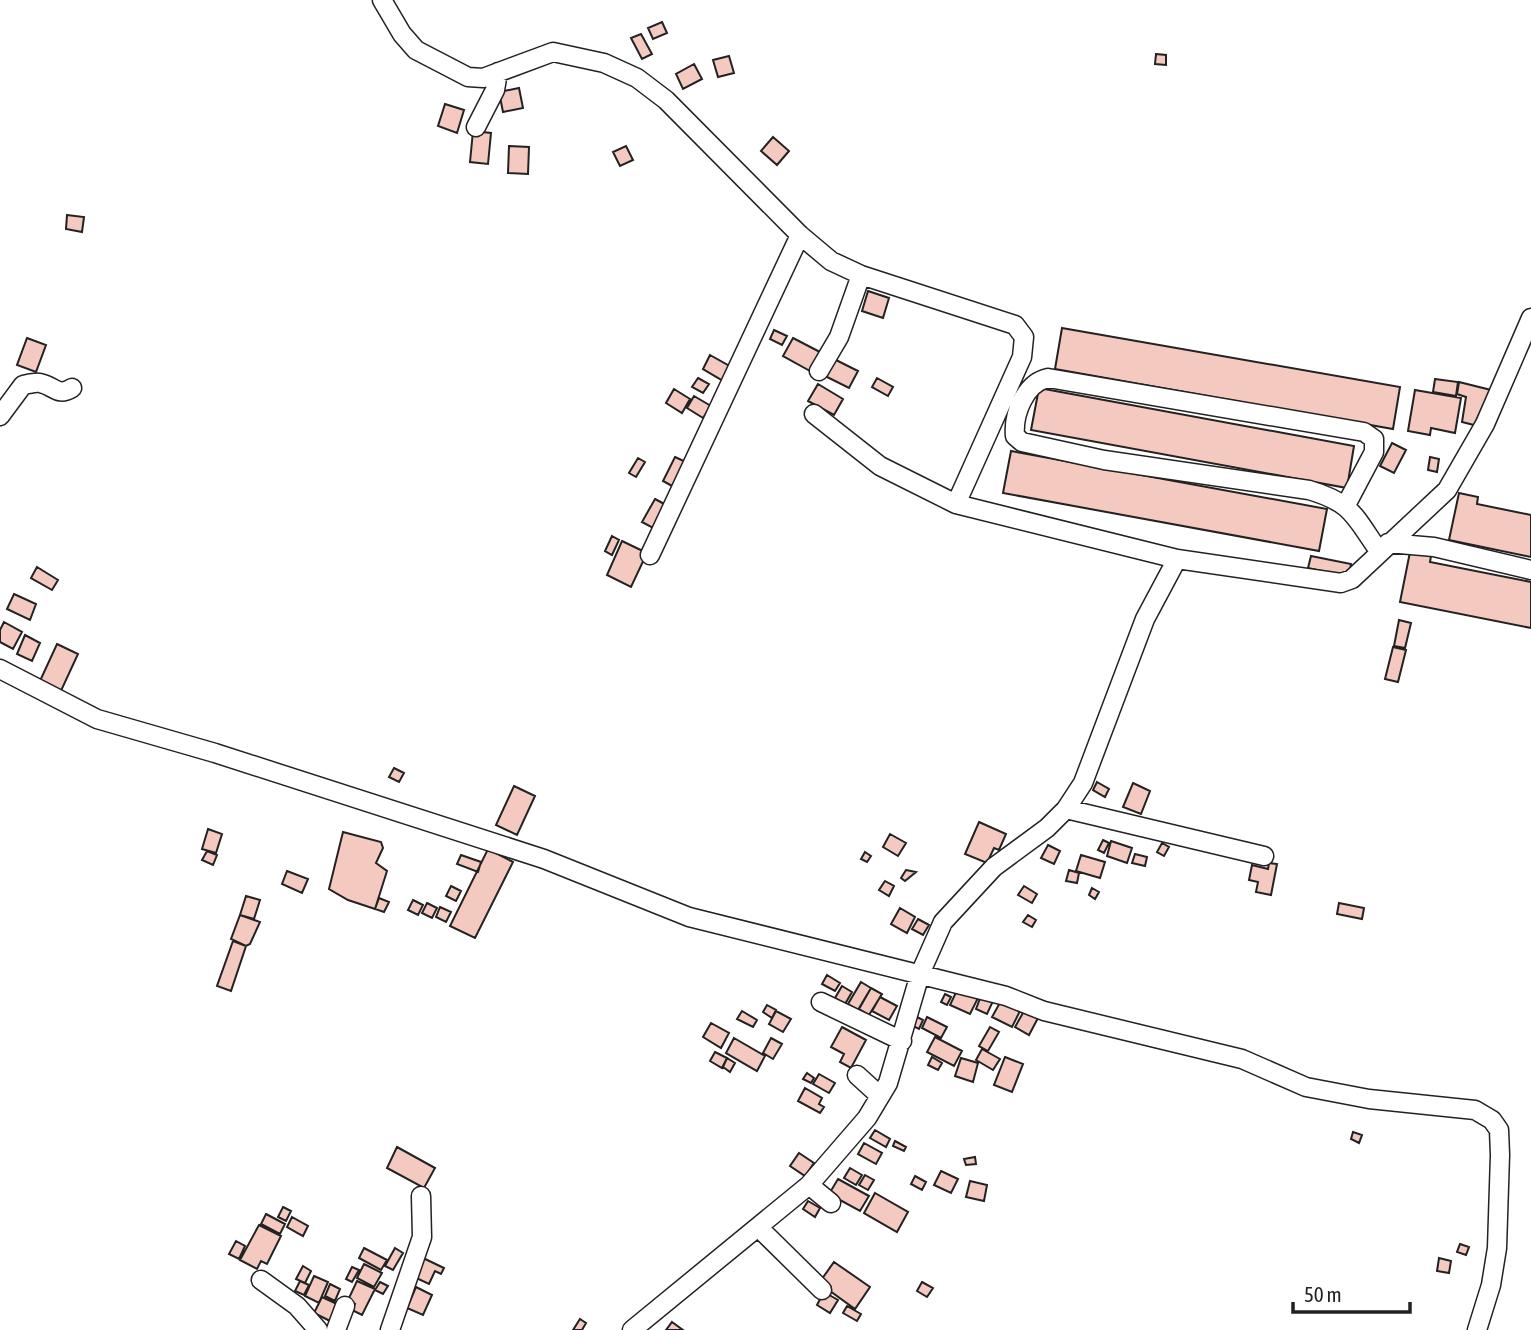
<svg xmlns="http://www.w3.org/2000/svg" width="1531" height="1330" font-family="'Asap Condensed',sans-serif">
	<style>
		.building { fill: #f3c9c0; stroke: #222; stroke-width: 2 }
		.lines { fill: none; stroke-linecap: round; stroke-linejoin: round }
		.minor-casing { stroke: #222; stroke-width: 21 }
		.minor { stroke: #fff; stroke-width: 18 }
	</style>
	<rect width="100%" height="100%" fill="#fff"/>
	<!-- building -->
	<path class="building" d="M662,22L667,33L653,39L648,28Z
		M641,34L652,54L642,59L631,38Z
		M1156,54L1166,55V65L1155,64Z
		M729,56L734,73L718,77L713,60Z
		M694,64L702,79L683,89L676,74Z
		M519,88L523,108L503,112L499,92Z
		M445,104L464,110L457,133L438,126Z
		M473,131L491,133L488,164L470,162Z
		M773,137L789,151L777,165L761,151Z
		M509,146L529,147L528,174L508,173Z
		M626,146L633,160L620,166L613,152Z
		M67,215L84,217L82,232L66,229Z
		M868,291L889,298L883,318L862,311Z
		M1062,328L1400,387L1393,429L1055,369Z
		M774,330L787,336L782,345L770,339Z
		M27,338L46,345L36,372L17,365Z
		M793,338L820,352L810,371L783,356Z
		M710,355L733,368L725,382L703,369Z
		M834,359L858,371L849,388L825,376Z
		M698,378L709,384L703,393L692,387Z
		M877,378L893,387L888,396L872,387Z
		M1435,379L1458,382L1456,396L1433,392Z
		M1459,382L1491,390L1474,425L1462,422L1466,397L1457,394Z
		M818,384L843,399L834,415L808,401Z
		M1039,388L1354,446L1347,488L1031,430Z
		M674,389L690,399L682,413L666,403Z
		M1415,390L1461,398L1455,433L1431,428L1430,435L1408,431Z
		M694,396L711,406L703,418L687,408Z
		M1392,443L1406,450L1394,473L1380,466Z
		M1011,451L1327,509L1319,551L1003,493Z
		M675,457L686,462L674,487L663,481Z
		M1430,457L1439,459L1437,472L1428,470Z
		M638,458L645,462L636,477L629,473Z
		M1459,493L1478,497L1477,504L1531,515V557L1449,540Z
		M655,499L668,506L655,529L642,522Z
		M612,536L619,540L612,555L605,551Z
		M622,541L647,553L631,587L607,575Z
		M1410,552L1431,556L1430,562L1531,582V628L1400,602Z
		M1311,556L1351,564L1349,577L1308,568Z
		M37,567L58,580L52,590L31,578Z
		M14,594L36,604L30,620L7,609Z
		M1399,620L1411,623L1405,648L1394,646Z
		M4,622L22,632L13,649L0,642V630Z
		M25,635L40,643L32,661L17,654Z
		M57,644L78,654L60,693L39,683Z
		M1393,647L1406,650L1398,682L1385,679Z
		M394,768L404,773L399,782L389,777Z
		M1097,782L1109,789L1105,797L1093,790Z
		M1133,783L1150,791L1141,814L1123,807Z
		M514,786L535,796L517,835L496,825Z
		M979,822L1006,834L999,850L994,848L987,863L965,854Z
		M208,829L222,834L216,853L202,849Z
		M343,832L381,842L383,848L376,863L387,871L375,909L348,900L329,889Z
		M890,834L906,843L898,856L883,847Z
		M1103,840L1109,843L1104,853L1098,850Z
		M1111,841L1132,848L1127,863L1107,856Z
		M1162,843L1169,847L1164,856L1157,852Z
		M1048,845L1060,851L1054,864L1041,858Z
		M488,849L513,862L475,938L450,926Z
		M207,851L217,855L213,865L202,860Z
		M865,852L871,856L867,862L861,859Z
		M1135,854L1147,857L1145,866L1132,863Z
		M461,855L481,862L478,872L457,864Z
		M1081,855L1105,862L1100,878L1076,871Z
		M1269,863L1277,864L1271,895L1256,892L1258,882L1249,880L1252,865L1268,869Z
		M906,870L916,872L905,881L901,878Z
		M1069,870L1079,873L1077,883L1066,881Z
		M287,871L308,879L302,893L282,884Z
		M885,881L894,886L889,896L879,890Z
		M451,886L461,891L456,901L446,896Z
		M1024,886L1037,894L1032,903L1018,895Z
		M1092,888L1099,892L1095,899L1089,895Z
		M246,896L260,900L254,919L240,915Z
		M379,898L389,902L384,912L375,909Z
		M413,900L423,905L418,915L408,910Z
		M427,903L437,908L432,918L422,913Z
		M1339,903L1364,908L1362,919L1337,914Z
		M440,907L451,912L446,922L436,917Z
		M900,908L915,917L907,933L891,924Z
		M240,915L260,922L250,944L246,946L231,939Z
		M1028,915L1036,920L1032,927L1023,922Z
		M918,919L929,925L923,935L912,929Z
		M233,941L246,946L231,991L217,986Z
		M827,975L840,983L835,991L822,984Z
		M861,982L871,988L858,1010L848,1004Z
		M842,986L852,992L845,1004L835,998Z
		M959,986L979,996L970,1014L950,1005Z
		M871,988L882,994L869,1015L859,1009Z
		M945,994L951,997L947,1005L941,1002Z
		M981,996L993,1001L987,1014L976,1009Z
		M880,997L897,1006L889,1020L872,1011Z
		M1002,999L1021,1009L1012,1027L992,1017Z
		M767,1005L776,1010L772,1018L763,1012Z
		M742,1011L757,1020L753,1027L737,1019Z
		M776,1011L791,1019L783,1032L769,1024Z
		M1024,1011L1038,1018L1029,1035L1015,1027Z
		M917,1017L923,1020L919,1029L913,1026Z
		M927,1017L947,1027L941,1038L922,1028Z
		M711,1023L729,1033L721,1048L703,1037Z
		M842,1027L866,1040L851,1068L840,1062L844,1054L831,1047Z
		M990,1027L999,1032L988,1051L979,1046Z
		M935,1037L962,1051L954,1066L927,1052Z
		M734,1038L765,1056L757,1071L726,1053Z
		M771,1038L782,1044L773,1059L763,1053Z
		M982,1049L1000,1059L993,1070L976,1060Z
		M715,1052L727,1058L722,1068L710,1061Z
		M932,1057L942,1063L938,1070L928,1065Z
		M1005,1057L1023,1064L1012,1092L994,1085Z
		M727,1058L735,1063L730,1072L723,1067Z
		M961,1058L978,1063L973,1082L955,1076Z
		M807,1073L814,1078L811,1083L803,1079Z
		M819,1074L835,1083L829,1093L813,1084Z
		M805,1088L822,1098L819,1104L824,1107L820,1113L798,1101Z
		M875,1130L890,1139L886,1147L870,1138Z
		M1353,1132L1362,1135L1359,1143L1351,1139Z
		M895,1141L906,1147L904,1151L893,1146Z
		M864,1143L882,1153L876,1164L858,1154Z
		M397,1147L435,1168L424,1188L387,1168Z
		M799,1153L814,1163L805,1176L790,1166Z
		M975,1157L976,1164L966,1165L964,1159Z
		M850,1168L862,1175L856,1185L844,1178Z
		M941,1171L958,1179L951,1193L934,1185Z
		M865,1175L874,1180L868,1190L859,1185Z
		M915,1176L926,1182L922,1190L911,1184Z
		M838,1179L869,1196L860,1211L829,1194Z
		M970,1181L987,1185L984,1201L966,1197Z
		M875,1193L908,1212L897,1232L864,1213Z
		M808,1201L820,1208L815,1217L803,1209Z
		M283,1207L291,1211L286,1221L278,1217Z
		M266,1214L285,1224L280,1234L261,1224Z
		M292,1217L308,1226L303,1236L287,1227Z
		M259,1225L281,1236L267,1264L261,1261L257,1269L240,1260Z
		M236,1241L245,1246L239,1259L229,1254Z
		M1460,1244L1469,1247L1466,1255L1457,1252Z
		M364,1248L387,1260L381,1270L359,1258Z
		M395,1248L403,1253L393,1270L385,1266Z
		M421,1257L444,1268L441,1274L435,1271L429,1284L412,1276Z
		M1439,1258L1451,1261L1449,1273L1437,1271Z
		M834,1262L870,1287L855,1309L819,1283Z
		M364,1264L382,1273L374,1287L357,1278Z
		M303,1266L311,1271L305,1283L296,1279Z
		M352,1267L359,1270L352,1282L346,1279Z
		M314,1276L328,1282L319,1303L305,1296Z
		M300,1281L309,1285L304,1295L295,1291Z
		M357,1281L375,1289L362,1315L352,1310L355,1304L348,1300Z
		M380,1282L388,1286L383,1294L375,1290Z
		M922,1282L933,1288L927,1297L917,1291Z
		M330,1284L340,1289L335,1301L325,1296Z
		M416,1287L432,1295L423,1315L407,1308Z
		M824,1292L838,1300L830,1313L817,1305Z
		M322,1297L337,1304L330,1321L314,1313Z
		M847,1306L861,1314L857,1321L843,1313Z
		M580,1319L586,1323L582,1330H573Z
		M672,1322L683,1330H666Z"/>
	<g class="lines">
		<defs>
			<path id="minor" d="M382,0L402,34L416,50L468,77L483,78L553,52L604,63L637,78L666,100L800,235L831,261L861,275L1015,325L1024,337L1022,357L956,504L1177,559
				M476,127L495,90L498,72
				M819,371L839,337L861,275
				M814,414L880,466L956,504
				M0,416L23,385C28,384 36,382 40,383C55,386 57,397 72,388
				M1346,505L1374,452V439L1364,432L1048,378C1025,383 1013,414 1015,436L1022,442L1104,460L1309,490C1353,503 1354,516 1379,551
				M1388,543L1434,547L1531,570
				M650,555L800,235
				M0,669L97,719L215,753L544,859L689,917L1006,996L1044,1011L1242,1059L1306,1087L1369,1099L1475,1110L1492,1120L1499,1130L1500,1155L1497,1248L1491,1285L1477,1330
				M1066,809L1264,856
				M821,1002L902,1041
				M857,1075L880,1096
				M809,1185L831,1203
				M758,1227L822,1290
				M261,1280L297,1306L318,1330
				M336,1330L345,1306
				M390,1330L422,1237L421,1196
				M632,1330L809,1185L867,1118L888,1083L920,974L943,922L994,867L1047,828L1066,809L1083,783L1145,619L1177,559L1341,583L1352,579L1447,490L1485,424L1531,318"/>
		</defs>
		<!-- minor casing -->
		<use href="#minor" class="minor-casing"/>
		<!-- minor -->
		<use href="#minor" class="minor"/>
	</g>
	<!-- scale -->
	<path d="M1293 1302v10h117v-10" fill="none" stroke="#222222" stroke-width="3.5"/>
	<text x="1304" y="1302" font-size="21" fill="#222222" stroke="#ffffff" stroke-width="5" paint-order="stroke">50 m</text>
</svg>
